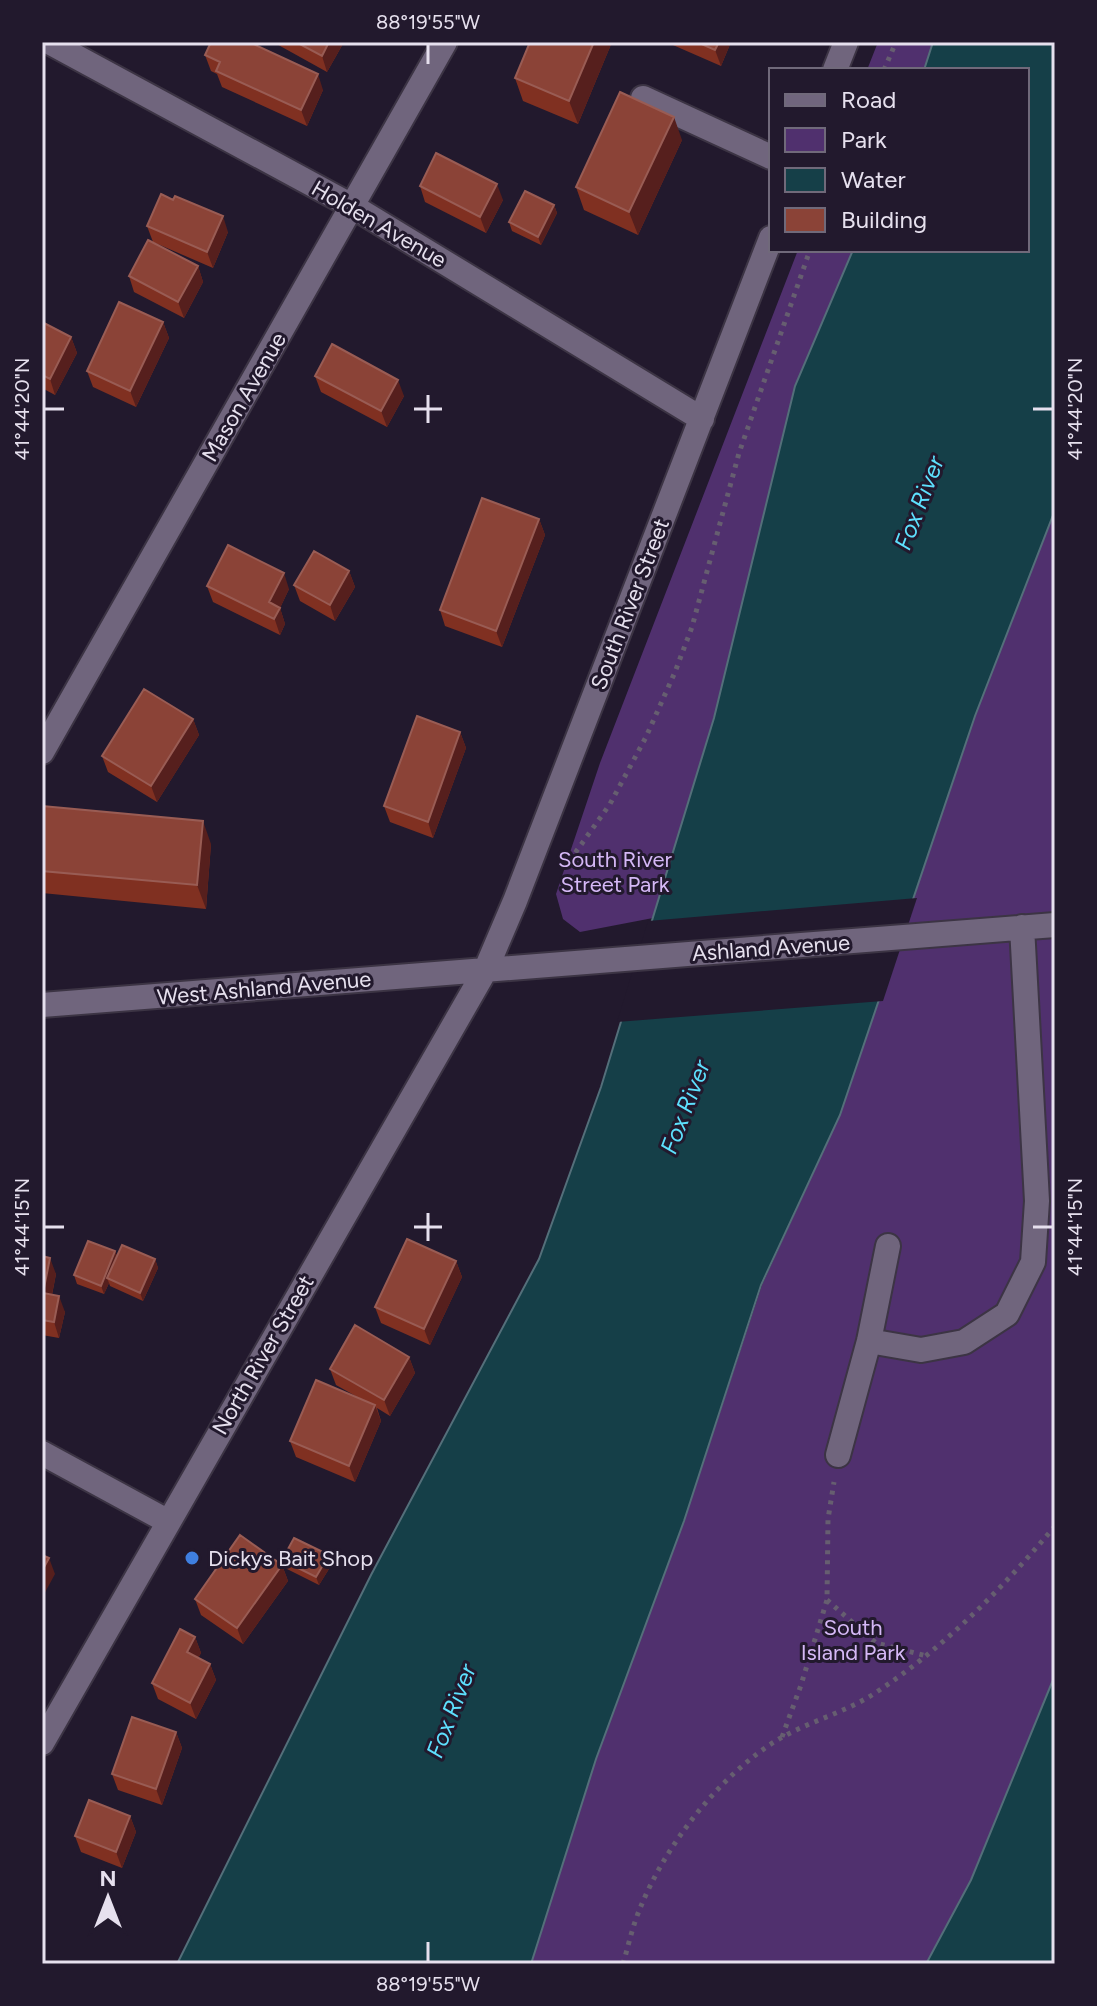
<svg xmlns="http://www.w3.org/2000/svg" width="1097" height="2006" font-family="Figtree,sans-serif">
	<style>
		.green { fill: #50306e }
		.water { fill: #153f48; stroke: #546f7a; stroke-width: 2 }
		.pier { fill: #22192d }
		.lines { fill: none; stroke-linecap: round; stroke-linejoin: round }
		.minor-casing { stroke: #3c3444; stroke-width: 28 }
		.path { stroke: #665e70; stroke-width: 5; stroke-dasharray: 4 6; stroke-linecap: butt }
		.minor { stroke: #70657d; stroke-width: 24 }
		.wall { fill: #803021 }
		.shaded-wall { fill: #561f1d }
		.building { fill: #8b4337; stroke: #995c54; stroke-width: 2 }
		.ticks { fill: none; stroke: #e6e0ee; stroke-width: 3 }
		.shop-dot { fill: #3f7fe0; stroke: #22192d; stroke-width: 3 }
		.labels { text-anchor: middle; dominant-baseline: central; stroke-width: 6; stroke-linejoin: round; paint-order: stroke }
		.street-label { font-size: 22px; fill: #e6e0ee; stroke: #22192d }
		.park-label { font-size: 22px; fill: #d5b8f6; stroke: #22192d }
		.poi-label { font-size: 22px; fill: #e6e0ee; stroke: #22192d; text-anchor: start }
		.water-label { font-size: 24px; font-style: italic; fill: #5de0fd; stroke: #22192d }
		.neatline { fill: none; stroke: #e6e0ee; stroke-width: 3 }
		.ticks-label { font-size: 20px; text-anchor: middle; fill: #e6e0ee }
	</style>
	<rect width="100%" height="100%" fill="#22192d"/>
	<!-- green -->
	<path class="green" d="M878,42H933L924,70H867Z
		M798,250H853L795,386L714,718L653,918L580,932L563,919L556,894L600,763Z
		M1055,510V1675L971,1880L926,1964H531L596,1759L684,1521L762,1285L840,1115L975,716Z"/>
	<!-- water -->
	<path class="water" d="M933,42H1055V510L975,716L840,1115L761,1285L684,1521L596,1759L531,1964H177L371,1575L539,1259L601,1087L714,718L795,386L853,250H1027V70H924Z
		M1055,1675V1964H926L971,1880Z"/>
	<!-- pier -->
	<path class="pier" d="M917,898L883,1001L617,1022L648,921Z"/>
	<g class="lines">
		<defs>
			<path id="minor" d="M49,42L352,206L702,419
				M835,70L846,42
				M643,98L771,157
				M42,752L445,42
				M42,1005L1055,925
				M869,1341L921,1350L964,1342L1007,1314L1033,1262L1037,1201L1022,927
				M42,1453L167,1521
				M838,1455L869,1341L888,1246
				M42,1743L486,969L515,901L771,238"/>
		</defs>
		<!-- minor casing -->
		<use href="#minor" class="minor-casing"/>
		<!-- path -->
		<path class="path" d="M884,70L896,42
			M562,867L568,863L610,804L646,737L675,672L692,627L739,453L810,250
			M827,1600L876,1643L927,1656
			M782,1737L801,1685L827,1600L828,1519L834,1482
			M623,1964C628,1947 632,1928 639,1911C664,1847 719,1775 779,1739C808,1722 843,1713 872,1695C942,1650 1002,1589 1055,1526"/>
		<!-- minor -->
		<use href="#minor" class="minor"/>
	</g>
	<!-- wall -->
	<path class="wall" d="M273,42H344L327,72Z
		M530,42H612L578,124L523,101L515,78Z
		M666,42H731L721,66Z
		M205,55L323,90L307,126L222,87L217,74L211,71Z
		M682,140L638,235L584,210L576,187Z
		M420,186L503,200L486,233L425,202Z
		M554,205L557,213L541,245L512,231L509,222Z
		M147,226L228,232L213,268L153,242Z
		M198,266L203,282L184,318L134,292L129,276Z
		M42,322L71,337L77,353L55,395L42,388Z
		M163,322L169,338L136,407L93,387L87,371Z
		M315,376L404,396L387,427L321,392Z
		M539,519L545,535L502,647L445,626L440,610Z
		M349,571L355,587L335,621L300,601L294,585Z
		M207,586L289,589L280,608L285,624L280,635L213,602Z
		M193,719L199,735L157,802L108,772L102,756Z
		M460,732L466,748L433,838L390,822L384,806Z
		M42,806L211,844L206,909L42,893Z
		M115,1251L117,1256L155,1259L158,1268L143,1301L110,1286L109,1283L104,1294L77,1284L74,1275Z
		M42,1256L56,1274L52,1295L65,1312L59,1338L42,1335Z
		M456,1261L462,1277L430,1345L381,1323L375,1307Z
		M409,1357L415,1373L390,1416L377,1408L381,1421L355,1482L296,1457L290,1441L359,1398L336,1385L330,1369Z
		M282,1560L332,1564L319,1585L285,1568Z
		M282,1565L288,1581L243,1644L201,1615L195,1599Z
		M195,1637L201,1653L198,1658L210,1664L216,1680L196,1719L158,1699L152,1683Z
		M176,1732L182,1748L162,1805L118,1790L112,1774Z
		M130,1816L136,1832L122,1868L81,1852L75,1836Z"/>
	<!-- shaded-wall -->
	<path class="shaded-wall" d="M329,42H344L327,72L322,56Z
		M594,42H612L578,124L569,101Z
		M719,42H731L721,66L715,50Z
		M318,74L323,90L307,126L301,110Z
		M674,117L682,140L638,235L629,212Z
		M497,184L503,200L486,233L480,217Z
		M554,205L557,213L541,245L538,237Z
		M223,216L228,232L213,268L207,252Z
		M198,266L203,282L184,318L178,302Z
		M163,322L169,338L136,407L130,391Z
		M71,337L77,353L55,395L50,379Z
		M398,380L404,396L387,427L381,411Z
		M539,519L545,535L502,647L496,631Z
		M349,571L355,587L335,621L330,605Z
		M284,573L289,589L280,608L285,624L280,635L269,602Z
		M193,719L199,735L157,802L151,786Z
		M460,732L466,748L433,838L428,822Z
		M203,821L211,844L206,909L197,885Z
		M115,1251L118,1259L107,1278L109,1283L104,1294L101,1286Z
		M50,1258L56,1274L49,1309L43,1293Z
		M155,1259L158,1268L143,1301L140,1293Z
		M456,1261L462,1277L430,1345L424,1329Z
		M59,1296L65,1312L59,1338L54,1322Z
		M409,1357L415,1373L390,1416L384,1400Z
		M375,1405L381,1421L355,1482L349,1466Z
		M329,1555L332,1564L319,1585L316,1577Z
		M49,1558L55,1574L42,1598V1571Z
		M282,1565L288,1581L243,1644L237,1628Z
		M195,1637L201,1653L193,1668L187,1652Z
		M210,1664L216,1680L196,1719L190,1703Z
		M176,1732L182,1748L162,1805L156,1789Z
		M130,1816L136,1832L122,1868L116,1852Z"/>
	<!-- building -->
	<path class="building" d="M211,42H249L318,74L301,110L216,71L220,62L205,55Z
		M296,42H329L322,56Z
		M530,42H594L569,101L515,78Z
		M697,42H719L715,50Z
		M620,92L674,117L629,212L576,187Z
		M436,153L497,184L480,217L420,186Z
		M525,191L554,205L538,237L509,222Z
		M161,194L173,200L175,196L223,216L207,252L147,226Z
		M148,240L198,266L178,302L129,276Z
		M119,302L163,322L130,391L87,371Z
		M42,322L71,337L50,379L42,375Z
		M332,344L398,380L381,411L315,376Z
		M482,498L539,519L496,631L440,610Z
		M228,545L284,573L269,602L280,608L274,619L207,586Z
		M314,551L349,571L330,605L294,585Z
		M144,689L193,719L151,786L102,756Z
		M417,716L460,732L428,822L384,806Z
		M42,806L203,821L197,885L42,871Z
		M407,1239L456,1261L424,1329L375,1307Z
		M88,1241L115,1251L101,1286L74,1275Z
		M122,1245L155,1259L140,1293L107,1278Z
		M42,1256L50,1258L43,1293L59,1296L54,1322L42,1320Z
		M355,1325L409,1357L384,1400L330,1369Z
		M316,1380L375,1405L349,1466L290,1441Z
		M240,1535L282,1565L237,1628L195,1599Z
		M294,1538L329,1555L316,1577L282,1560Z
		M42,1555L49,1558L42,1571Z
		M180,1629L195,1637L187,1652L210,1664L190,1703L152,1683Z
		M132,1717L176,1732L156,1789L112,1774Z
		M89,1800L130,1816L116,1852L75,1836Z"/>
	<!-- ticks -->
	<path class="ticks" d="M428,44V64M428,395V423M44,409H64M414,409H442M1033,409H1053M428,1213V1241M44,1227H64M414,1227H442M1033,1227H1053M428,1942V1962"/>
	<!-- markers -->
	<circle class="shop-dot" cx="192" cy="1558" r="8"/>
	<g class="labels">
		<!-- street labels -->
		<g class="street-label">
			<text transform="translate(379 224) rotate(30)">Holden Avenue</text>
			<text transform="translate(244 397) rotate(-60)">Mason Avenue</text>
			<text transform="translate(630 604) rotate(-69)">South River Street</text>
			<text transform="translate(771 948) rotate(-4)">Ashland Avenue</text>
			<text transform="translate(264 988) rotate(-5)">West Ashland Avenue</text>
			<text transform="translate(263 1355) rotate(-60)">North River Street</text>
		</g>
		<!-- park labels -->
		<g class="park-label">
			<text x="615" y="859">South River<tspan x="615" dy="25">Street Park</tspan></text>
			<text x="853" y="1627">South<tspan x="853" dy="25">Island Park</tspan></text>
		</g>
		<!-- poi labels -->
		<g class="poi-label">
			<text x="208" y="1558">Dickys Bait Shop</text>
		</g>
		<!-- water labels -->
		<g class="water-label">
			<text transform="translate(919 503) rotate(-69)">Fox River</text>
			<text transform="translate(685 1107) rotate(-69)">Fox River</text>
			<text transform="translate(451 1711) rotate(-69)">Fox River</text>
		</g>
	</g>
	<!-- border -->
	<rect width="1097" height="2006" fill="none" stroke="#22192d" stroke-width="88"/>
	<!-- legend -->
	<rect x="769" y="68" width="260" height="184" fill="#22192d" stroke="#70697a" stroke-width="2"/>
	<rect x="785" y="94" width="40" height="12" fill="#70657d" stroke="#70697a" stroke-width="2"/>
	<text x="841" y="108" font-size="24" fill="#e6e0ee">Road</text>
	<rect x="785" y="128" width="40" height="24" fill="#50306e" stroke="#70697a" stroke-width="2"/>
	<text x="841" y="148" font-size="24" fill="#e6e0ee">Park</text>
	<rect x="785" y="168" width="40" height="24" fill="#153f48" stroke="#70697a" stroke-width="2"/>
	<text x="841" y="188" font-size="24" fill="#e6e0ee">Water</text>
	<rect x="785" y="208" width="40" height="24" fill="#8b4337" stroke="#70697a" stroke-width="2"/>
	<text x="841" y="228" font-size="24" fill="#e6e0ee">Building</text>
	<!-- north arrow -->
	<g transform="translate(108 1898)" stroke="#22192d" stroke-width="6" paint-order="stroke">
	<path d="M0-6L14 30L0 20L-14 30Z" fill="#e6e0ee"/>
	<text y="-12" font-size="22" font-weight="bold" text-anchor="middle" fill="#e6e0ee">N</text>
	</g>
	<rect x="44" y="44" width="1009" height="1918" class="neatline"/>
	<g class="ticks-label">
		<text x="428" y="29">88°19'55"W</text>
		<text transform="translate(22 409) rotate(-90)" y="7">41°44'20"N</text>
		<text transform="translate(1075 409) rotate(-90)" y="7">41°44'20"N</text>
		<text transform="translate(22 1227) rotate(-90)" y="7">41°44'15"N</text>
		<text transform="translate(1075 1227) rotate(-90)" y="7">41°44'15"N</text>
		<text x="428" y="1991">88°19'55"W</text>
	</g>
</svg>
